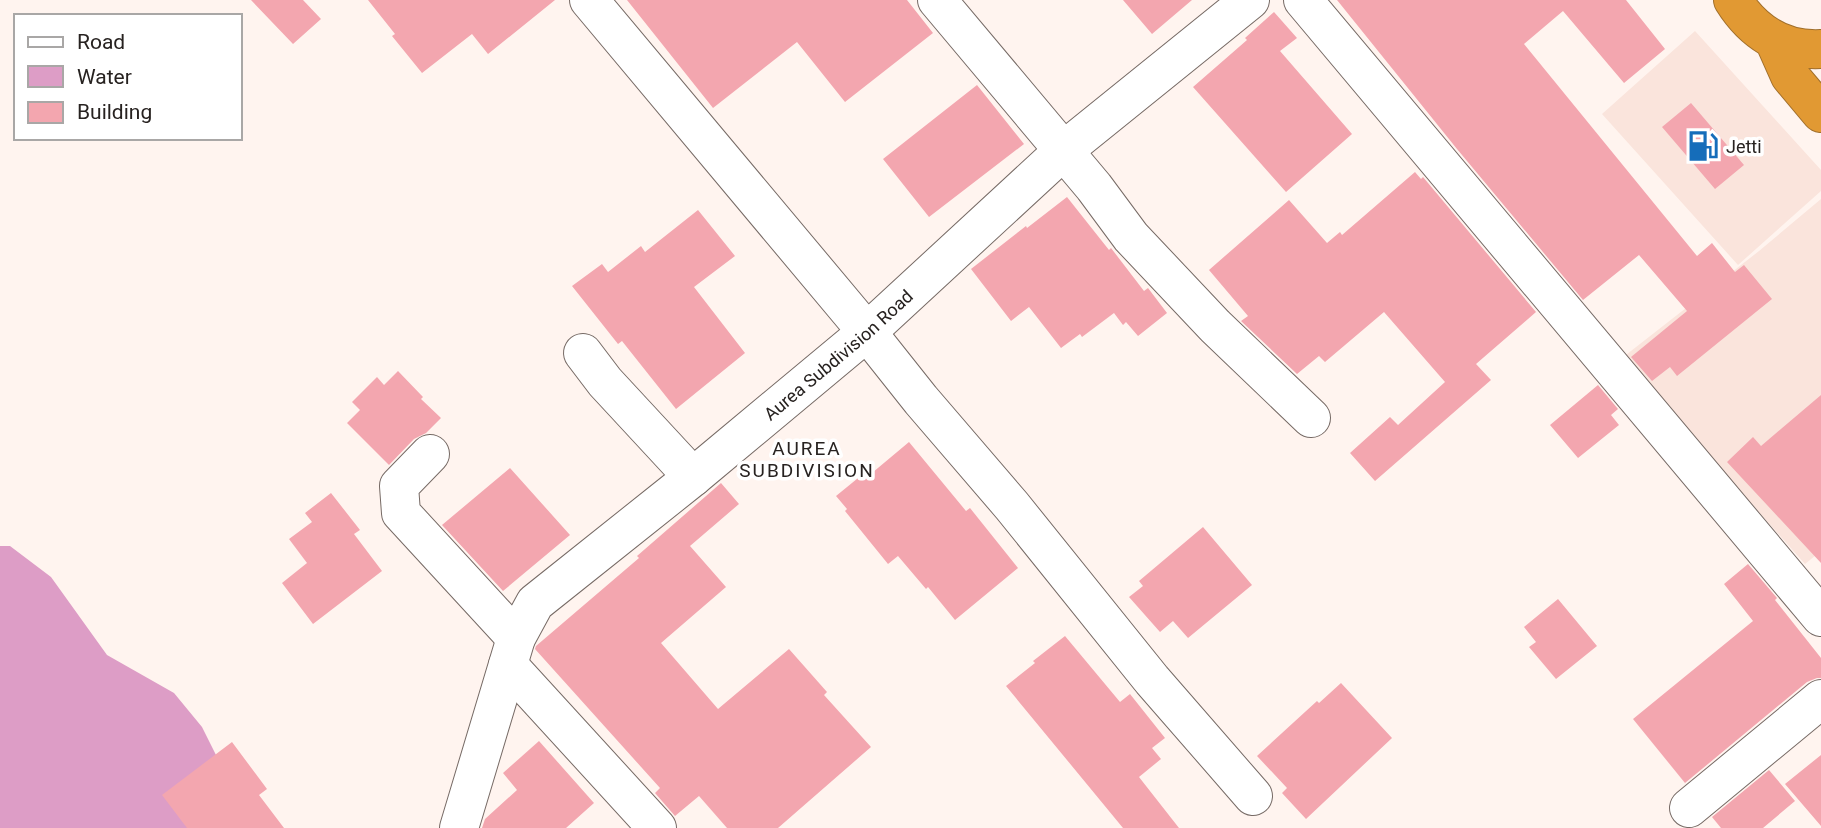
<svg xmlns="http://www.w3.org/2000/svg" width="1821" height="828" font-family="Roboto,sans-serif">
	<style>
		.built { fill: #fae4dc }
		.water { fill: #dd9dc6 }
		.building { fill: #f3a6af }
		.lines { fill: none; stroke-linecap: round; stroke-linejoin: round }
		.minor-casing { stroke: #766a65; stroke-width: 40 }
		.highway-casing { stroke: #a06f2c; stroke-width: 40 }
		.minor { stroke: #fff; stroke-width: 38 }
		.highway { stroke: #e19933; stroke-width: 38 }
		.labels { text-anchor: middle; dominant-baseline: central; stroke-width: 7; stroke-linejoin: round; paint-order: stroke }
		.poi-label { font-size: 18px; fill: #272220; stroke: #fff; text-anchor: start }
		.street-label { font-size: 18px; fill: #272220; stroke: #fff }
		.neighbourhood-label { font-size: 19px; letter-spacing: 2px; fill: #272220; stroke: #fff }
	</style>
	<rect width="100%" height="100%" fill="#fff4ef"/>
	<!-- built -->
	<path class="built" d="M1695,31L1821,170V191L1738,265L1602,114Z
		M1821,199V551L1805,564L1622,358L1759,251Z"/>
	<!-- water -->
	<path class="water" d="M0,546H10L51,577L107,655L174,693L202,727L228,779L249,828H0Z"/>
	<!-- building -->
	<path class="building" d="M251,0H303L321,19L293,44Z
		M368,0H555L488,54L472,34L422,73L392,36L395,34Z
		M627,0H907L933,33L845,102L797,42L713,108Z
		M1123,0H1192L1152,34Z
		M1337,0H1626L1665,49L1624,83L1563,11L1524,44L1697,256L1712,243L1735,272L1744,265L1772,299L1677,376L1670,367L1652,381L1631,357L1687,311L1639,255L1583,300L1457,149Z
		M1274,12L1297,38L1280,51L1352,134L1286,192L1193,87L1247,40L1245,38Z
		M977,85L1024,144L929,217L883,159Z
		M1691,103L1744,165L1715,189L1662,127Z
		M1415,172L1421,179L1423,177L1536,312L1476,364L1491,380L1375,481L1350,453L1390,417L1398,425L1445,382L1384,312L1325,362L1319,356L1297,374L1241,321L1248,316L1209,270L1289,200L1327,243L1340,232L1342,235Z
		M1067,197L1109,250L1111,248L1144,291L1148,288L1167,313L1138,336L1126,322L1123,325L1114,313L1082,337L1080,334L1061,348L1029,307L1011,321L971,269L1026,226L1027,228Z
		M698,210L735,256L694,287L745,353L676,409L622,341L618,344L572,286L602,264L608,272L641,246L645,252Z
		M398,371L423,397L421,399L441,418L426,433L414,439L389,465L347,423L360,410L352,402L377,377L384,385Z
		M1598,385L1618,409L1611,415L1619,425L1578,458L1550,425Z
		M1821,395V563L1727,462L1753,437L1761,446Z
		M909,442L966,511L970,508L1018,568L955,620L928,587L926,589L898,556L888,564L845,511L847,509L836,496L863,474L866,478Z
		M510,468L570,535L503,591L442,525Z
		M721,483L739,504L690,546L726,587L661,643L718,709L789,649L827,692L824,695L871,747L778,828H727L699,796L675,816L655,793L660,788L535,649L536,646L639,558L637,556Z
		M331,493L360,530L354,534L382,571L313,624L282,583L307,563L289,539L312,522L305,513Z
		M1203,527L1252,585L1188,638L1173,621L1160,632L1129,597L1143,586L1139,581Z
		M1748,564L1777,598L1775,600L1821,658V678H1817L1807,682L1685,783L1633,719L1753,621L1724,584Z
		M1558,599L1597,646L1556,679L1529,647L1536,642L1524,627Z
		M1065,636L1120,702L1130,694L1165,738L1152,748L1161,759L1139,777L1179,828H1123L1006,686L1035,663L1033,661Z
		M1341,683L1392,738L1306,819L1282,793L1287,788L1257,756L1317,701L1319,703Z
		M539,741L594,803L566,828H482L485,819L517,790L503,773Z
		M232,742L267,789L259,795L284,828H187L162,795Z
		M1821,755V826L1785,784Z
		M1769,770L1795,801L1763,828H1721L1712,817Z"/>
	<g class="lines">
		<defs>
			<g id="minor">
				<path d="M589,0L867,332L921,400L1012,506L1152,680L1253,796"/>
				<path d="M937,0L1094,187L1131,237L1215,326L1311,418"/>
				<path d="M1303,0L1821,617"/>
				<path d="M583,353L605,382L693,477"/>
				<path d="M430,454L399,486L401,513L516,638"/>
				<path d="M508,665L657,828"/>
				<path d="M1689,808L1821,699"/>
				<path id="s1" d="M459,828L516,638L535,603L693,477L867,332L1063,151L1250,0"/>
			</g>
			<path id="highway" d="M1733,0C1753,32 1782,51 1821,49
				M1774,40L1790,76L1821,113"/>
		</defs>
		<!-- minor casing -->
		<use href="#minor" class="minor-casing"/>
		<!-- highway casing -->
		<use href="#highway" class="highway-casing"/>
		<!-- minor -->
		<use href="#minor" class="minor"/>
		<!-- highway -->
		<use href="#highway" class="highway"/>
	</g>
	<!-- icons -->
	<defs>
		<symbol id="fuel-bare" viewBox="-9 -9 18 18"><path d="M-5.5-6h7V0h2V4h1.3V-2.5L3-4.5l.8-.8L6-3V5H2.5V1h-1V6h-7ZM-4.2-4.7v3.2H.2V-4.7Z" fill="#156dba" stroke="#fff" stroke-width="2.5" paint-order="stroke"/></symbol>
	</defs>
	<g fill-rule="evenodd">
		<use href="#fuel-bare" x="1681" y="124" width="44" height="44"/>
	</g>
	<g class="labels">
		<!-- poi labels -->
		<g class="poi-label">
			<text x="1726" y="146">Jetti</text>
		</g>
		<!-- street labels -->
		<g class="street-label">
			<text stroke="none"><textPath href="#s1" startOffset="630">Aurea Subdivision Road</textPath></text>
		</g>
		<!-- neighbourhood labels -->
		<g class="neighbourhood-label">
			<text x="807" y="448">AUREA<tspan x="807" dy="22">SUBDIVISION</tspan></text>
		</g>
	</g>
	<!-- legend -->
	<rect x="14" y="14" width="228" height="126" fill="#ffffff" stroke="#a9a7a6" stroke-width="2"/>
	<rect x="28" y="37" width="35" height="10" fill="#ffffff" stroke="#a9a7a6" stroke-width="2"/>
	<text x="77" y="49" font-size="21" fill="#272220">Road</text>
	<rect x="28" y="66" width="35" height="21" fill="#dd9dc6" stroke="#a9a7a6" stroke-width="2"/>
	<text x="77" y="84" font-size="21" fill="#272220">Water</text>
	<rect x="28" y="102" width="35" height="21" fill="#f3a6af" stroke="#a9a7a6" stroke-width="2"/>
	<text x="77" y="119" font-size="21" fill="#272220">Building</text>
</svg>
